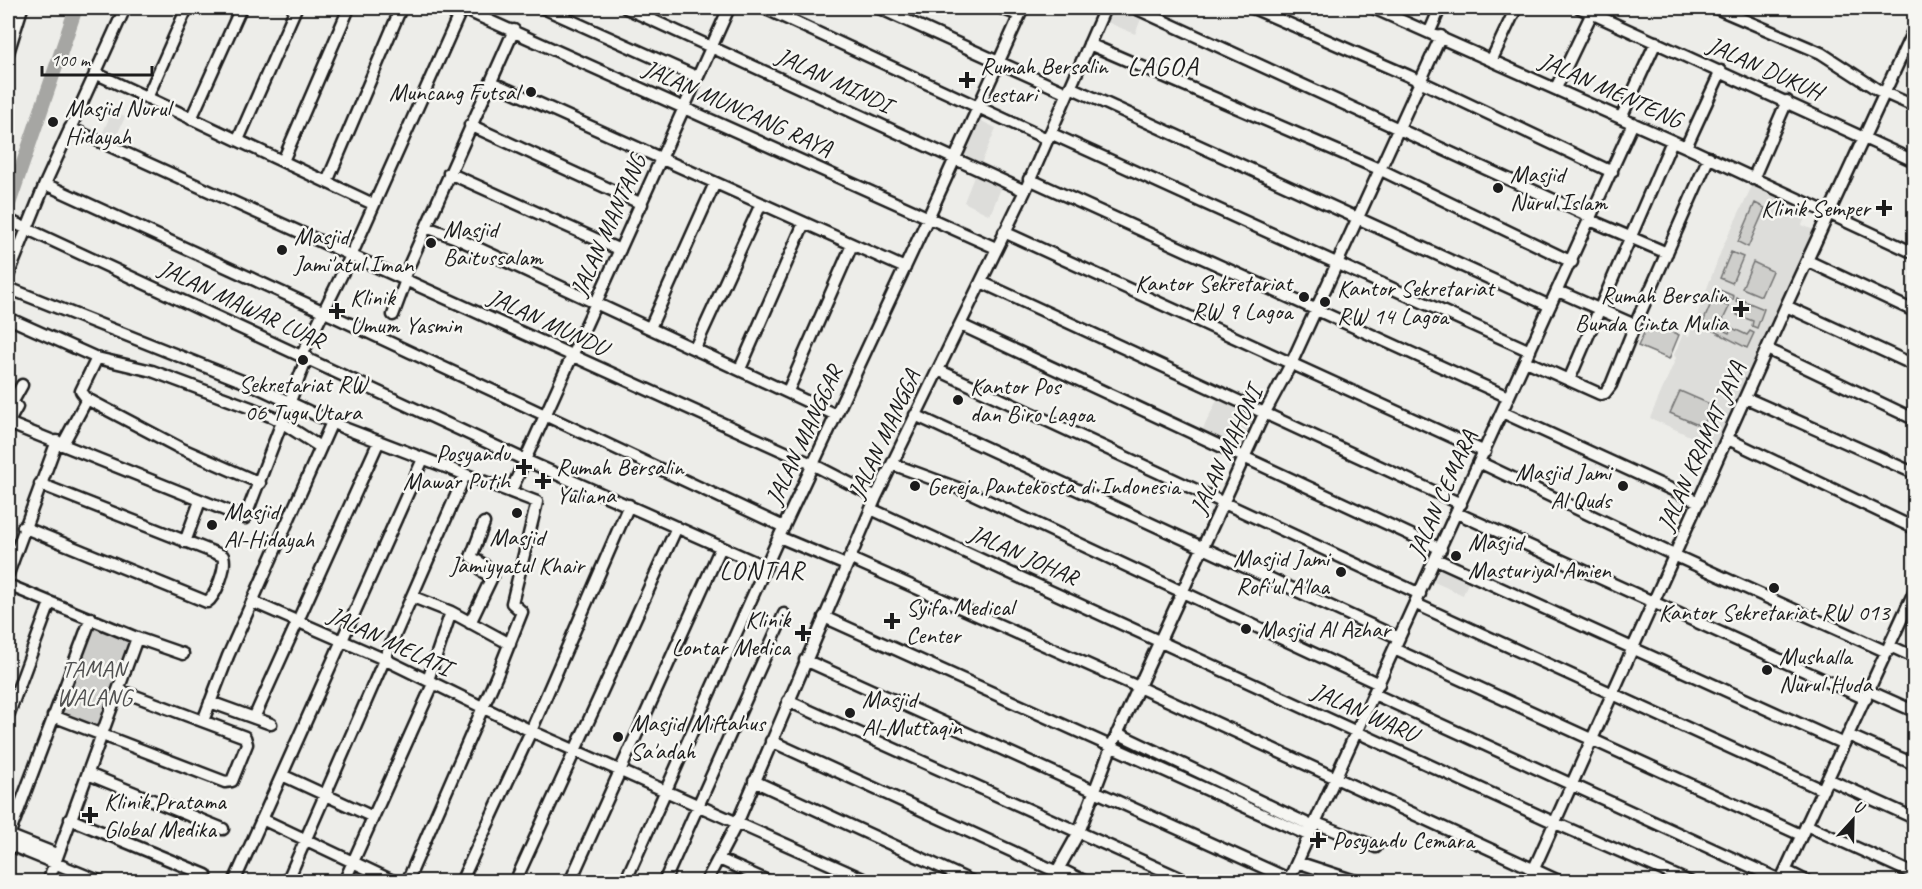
<svg xmlns="http://www.w3.org/2000/svg" width="1922" height="889" font-family="Caveat,sans-serif">
	<style>
		.built { fill: #ddddda }
		.green { fill: #cececb; stroke: #757574; stroke-width: 1.5 }
		.lines { fill: none; stroke-linecap: round; stroke-linejoin: round }
		.river { stroke: #a6a6a3; stroke-width: 14 }
		.minor-casing { stroke: #1c1c1c; stroke-width: 15 }
		.minor { stroke: #f6f6f2; stroke-width: 10 }
		.poi-dot { fill: #1c1c1c; stroke: #f6f6f2; stroke-width: 2 }
		.labels { text-anchor: middle; dominant-baseline: central; stroke-width: 5; stroke-linejoin: round; paint-order: stroke }
		.poi-label { font-size: 24px; fill: #1c1c1c; stroke: #f6f6f2; text-anchor: start }
		.street-label { font-size: 24px; fill: #1c1c1c; stroke: #f6f6f2 }
		.park-label { font-size: 24px; fill: #515151; stroke: #f6f6f2 }
		.neighbourhood-label { font-size: 26px; letter-spacing: 1.5px; fill: #1c1c1c; stroke: #f6f6f2 }
		.quarter-label { font-size: 27px; letter-spacing: 1.5px; fill: #1c1c1c; stroke: #f6f6f2 }
	</style>
	<rect width="100%" height="100%" fill="#edede9"/>
	<filter id="ink" filterUnits="userSpaceOnUse"><feTurbulence type="fractalNoise" baseFrequency=".0167" numOctaves="2"/><feDisplacementMap in="SourceGraphic" scale="12" xChannelSelector="R" yChannelSelector="G"/><feConvolveMatrix kernelMatrix="1 2 1 2 8 2 1 2 1" color-interpolation-filters="sRGB"/></filter>
	<g filter="url(#ink)">
		<!-- built -->
		<path class="built" d="M1113,8H1129L1143,14L1135,34L1107,22Z
			M112,112L125,117L114,142L101,136Z
			M975,118L996,128L980,166L958,157Z
			M975,174L1002,186L990,215L964,202Z
			M1753,184L1809,209L1802,225L1816,231L1721,450L1650,418L1676,358L1674,355L1683,334L1689,336L1723,246Z
			M1219,396L1261,416L1243,454L1200,435Z
			M1442,564L1471,575L1463,595L1434,582Z"/>
		<!-- green -->
		<path class="green" d="M1755,203L1765,208L1748,247L1738,242Z
			M1731,252L1743,257L1732,283L1720,278Z
			M1753,262L1772,271L1761,296L1742,288Z
			M1717,289L1734,296L1733,300L1722,296L1719,302L1729,307L1719,328L1729,333L1732,328L1747,335L1750,331L1754,333L1747,348L1702,325Z
			M1737,298L1764,309L1757,328L1752,326L1753,321L1737,315L1741,303L1736,301Z
			M1649,322L1679,335L1669,359L1638,346Z
			M1680,391L1712,405L1703,427L1670,413Z
			M91,620L132,637L101,733L56,716Z"/>
		<g class="lines">
			<!-- river -->
			<path class="river" d="M8,207L76,8"/>
			<defs>
				<path id="minor" d="M461,8L996,248
					M543,8L697,77
					M626,8L1025,191
					M764,8L1047,139
					M879,8L1067,93
					M1001,8L1019,15
					M1135,8L1591,217
					M1253,8L1409,76L1612,172
					M1373,8L1686,147L1914,253
					M1580,8L1914,161
					M1716,8L1821,53L1878,90L1914,106
					M1430,31L1440,8
					M1089,44L1379,169L1572,262
					M8,53L22,8
					M1492,59L1516,8
					M95,73L373,204
					M491,82L905,268
					M1070,87L1550,306
					M1556,88L1592,13
					M147,98L187,8
					M1621,118L1656,42
					M191,119L241,8
					M470,125L642,204
					M70,128L814,465L876,497
					M1050,133L1530,351
					M238,140L296,8
					M1686,147L1721,71
					M283,161L349,8
					M449,173L620,250
					M1029,179L1508,397
					M1753,179L1787,101
					M327,182L401,8
					M45,184L331,315L784,527
					M8,220L525,460L766,567
					M1590,220L1667,253
					M426,227L454,237L836,415
					M1004,232L1485,452
					M1808,261L1914,311
					M8,276L45,184L125,8
					M403,279L514,30
					M981,282L1461,504
					M8,288L257,387L344,428L537,502L512,603L522,612L497,675L407,882
					M1558,291L1635,325
					M1786,306L1914,365
					M393,315L406,280
					M8,318L97,358L152,371L251,408L275,418L320,447
					M961,325L1441,549
					M650,328L715,183
					M695,348L761,204
					M1767,349L1914,419
					M302,355L351,256L462,8
					M97,358L81,391L87,399L180,448L260,483
					M1526,361L1600,394L1605,393L1611,385L1635,325L1709,157
					M740,369L804,223
					M938,370L1420,594
					M1569,380L1672,141
					M788,391L852,245
					M1746,398L1914,473
					M1502,412L1699,502
					M915,415L1399,638
					M8,423L245,518L307,357
					M8,423L17,407L12,403L22,385
					M1728,439L1914,528
					M63,444L87,399
					M1481,463L1676,556L1887,652
					M892,464L971,493L1379,684
					M511,491L729,8
					M871,509L1553,822L1690,882
					M1457,513L1866,699
					M23,527L207,602C216,596 227,567 223,556L40,484
					M779,537L846,565
					M185,542L200,501
					M849,558L1145,690L1561,882
					M1436,559L1844,744
					M8,574L57,441
					M8,585L137,638L48,882
					M413,597L451,612L428,680
					M253,602L386,660L531,731L870,882
					M1416,604L1823,790
					M451,612L510,644
					M824,617L1310,836
					M470,623L492,577L483,572L484,565L471,557L484,523
					M137,638L183,654
					M1890,646L1914,657
					M1394,649L1801,835
					M805,660L1289,879
					M1869,691L1914,711
					M1374,694L1780,880
					M788,701L1180,878
					M210,702L271,724
					M8,716L50,603
					M53,716L225,782L232,781L247,744L245,737L119,690
					M254,718L379,441
					M203,721L228,656L332,422
					M1117,733L1314,827
					M1848,735L1914,764
					M771,741L1055,871L1066,872L1086,882
					M88,774L223,829
					M282,775L373,817
					M1828,779L1914,818
					M754,781L973,882
					M70,819L206,875
					M262,819L395,882
					M1316,823L1376,847
					M1806,825L1914,874
					M8,835L56,854
					M9,835L91,618
					M8,844L101,882
					M719,859L770,882
					M1297,862L1358,882
					M1786,871L1808,882
					M1173,878L1208,882
					M234,882L423,459
					M287,882L465,475
					M344,882L433,684
					M461,882L531,731L629,505
					M515,882L677,527
					M570,882L721,547
					M625,882L779,537L928,218L1023,8
					M664,882L784,614
					M706,882L738,821L876,497L1025,191L1105,8
					M1051,882L1079,832L1112,745L1264,414L1291,364L1441,36
					M1288,882L1633,123
					M1528,882L1786,306L1914,29
					M1780,882L1914,592"/>
			</defs>
			<!-- minor casing -->
			<use href="#minor" class="minor-casing"/>
			<!-- minor -->
			<use href="#minor" class="minor"/>
		</g>
	</g>
	<!-- markers -->
	<g class="poi-dot">
		<path d="M964 71h6v6h6v6h-6v6h-6v-6h-6v-6h6z"/>
		<circle cx="531" cy="92" r="6"/>
		<circle cx="53" cy="122" r="6"/>
		<circle cx="1498" cy="188" r="6"/>
		<path d="M1881 199h6v6h6v6h-6v6h-6v-6h-6v-6h6z"/>
		<circle cx="431" cy="243" r="6"/>
		<circle cx="282" cy="250" r="6"/>
		<circle cx="1304" cy="297" r="6"/>
		<circle cx="1325" cy="302" r="6"/>
		<path d="M1738 300h6v6h6v6h-6v6h-6v-6h-6v-6h6z"/>
		<path d="M334 302h6v6h6v6h-6v6h-6v-6h-6v-6h6z"/>
		<circle cx="303" cy="360" r="6"/>
		<circle cx="958" cy="400" r="6"/>
		<path d="M521 458h6v6h6v6h-6v6h-6v-6h-6v-6h6z"/>
		<path d="M540 472h6v6h6v6h-6v6h-6v-6h-6v-6h6z"/>
		<circle cx="915" cy="486" r="6"/>
		<circle cx="1623" cy="486" r="6"/>
		<circle cx="517" cy="513" r="6"/>
		<circle cx="212" cy="525" r="6"/>
		<circle cx="1456" cy="556" r="6"/>
		<circle cx="1341" cy="572" r="6"/>
		<circle cx="1774" cy="588" r="6"/>
		<path d="M889 612h6v6h6v6h-6v6h-6v-6h-6v-6h6z"/>
		<circle cx="1246" cy="629" r="6"/>
		<path d="M800 624h6v6h6v6h-6v6h-6v-6h-6v-6h6z"/>
		<circle cx="1767" cy="670" r="6"/>
		<circle cx="850" cy="713" r="6"/>
		<circle cx="618" cy="737" r="6"/>
		<path d="M87 806h6v6h6v6h-6v6h-6v-6h-6v-6h6z"/>
		<path d="M1315 831h6v6h6v6h-6v6h-6v-6h-6v-6h6z"/>
	</g>
	<g class="labels">
		<!-- poi labels -->
		<g class="poi-label">
			<text x="980" y="66">Rumah Bersalin<tspan x="980" dy="28">Lestari</tspan></text>
			<text x="519" y="92" text-anchor="end">Muncang Futsal</text>
			<text x="65" y="108">Masjid Nurul<tspan x="65" dy="28">Hidayah</tspan></text>
			<text x="1510" y="174">Masjid<tspan x="1510" dy="28">Nurul Islam</tspan></text>
			<text x="1870" y="208" text-anchor="end">Klinik Semper</text>
			<text x="443" y="229">Masjid<tspan x="443" dy="28">Baitussalam</tspan></text>
			<text x="294" y="236">Masjid<tspan x="294" dy="28">Jami'atul Iman</tspan></text>
			<text x="1292" y="283" text-anchor="end">Kantor Sekretariat<tspan x="1292" dy="28">RW 9 Lagoa</tspan></text>
			<text x="1337" y="288">Kantor Sekretariat<tspan x="1337" dy="28">RW 14 Lagoa</tspan></text>
			<text x="1728" y="295" text-anchor="end">Rumah Bersalin<tspan x="1728" dy="28">Bunda Cinta Mulia</tspan></text>
			<text x="350" y="297">Klinik<tspan x="350" dy="28">Umum Yasmin</tspan></text>
			<text x="303" y="384" text-anchor="middle">Sekretariat RW<tspan x="303" dy="28">06 Tugu Utara</tspan></text>
			<text x="970" y="386">Kantor Pos<tspan x="970" dy="28">dan Biro Lagoa</tspan></text>
			<text x="510" y="453" text-anchor="end">Posyandu<tspan x="510" dy="28">Mawar Putih</tspan></text>
			<text x="556" y="467">Rumah Bersalin<tspan x="556" dy="28">Yuliana</tspan></text>
			<text x="1611" y="472" text-anchor="end">Masjid Jami<tspan x="1611" dy="28">Al Quds</tspan></text>
			<text x="927" y="486">Gereja Pantekosta di Indonesia</text>
			<text x="224" y="511">Masjid<tspan x="224" dy="28">Al-Hidayah</tspan></text>
			<text x="517" y="537" text-anchor="middle">Masjid<tspan x="517" dy="28">Jamiyyatul Khair</tspan></text>
			<text x="1468" y="542">Masjid<tspan x="1468" dy="28">Masturiyal Amien</tspan></text>
			<text x="1329" y="558" text-anchor="end">Masjid Jami<tspan x="1329" dy="28">Rofi'ul A'laa</tspan></text>
			<text x="906" y="607">Syifa Medical<tspan x="906" dy="28">Center</tspan></text>
			<text x="1774" y="612" text-anchor="middle">Kantor Sekretariat RW 013</text>
			<text x="790" y="619" text-anchor="end">Klinik<tspan x="790" dy="28">Lontar Medica</tspan></text>
			<text x="1258" y="629">Masjid Al Azhar</text>
			<text x="1779" y="656">Mushalla<tspan x="1779" dy="28">Nurul Huda</tspan></text>
			<text x="862" y="699">Masjid<tspan x="862" dy="28">Al-Muttaqin</tspan></text>
			<text x="630" y="723">Masjid Miftahus<tspan x="630" dy="28">Sa'adah</tspan></text>
			<text x="104" y="801">Klinik Pratama<tspan x="104" dy="28">Global Medika</tspan></text>
			<text x="1332" y="840">Posyandu Cemara</text>
		</g>
		<!-- street labels -->
		<g class="street-label">
			<text transform="translate(1765 68) rotate(24)">JALAN DUKUH</text>
			<text transform="translate(834 80) rotate(25)">JALAN MINDI</text>
			<text transform="translate(1611 90) rotate(24)">JALAN MENTENG</text>
			<text transform="translate(738 108) rotate(24)">JALAN MUNCANG RAYA</text>
			<text transform="translate(608 225) rotate(-66)">JALAN MANTANG</text>
			<text transform="translate(242 304) rotate(25)">JALAN MAWAR LUAR</text>
			<text transform="translate(548 322) rotate(25)">JALAN MUNDU</text>
			<text transform="translate(884 434) rotate(-65)">JALAN MANGGA</text>
			<text transform="translate(804 435) rotate(-65)">JALAN MANGGAR</text>
			<text transform="translate(1701 446) rotate(-66)">JALAN KRAMAT JAYA</text>
			<text transform="translate(1226 450) rotate(-65)">JALAN MAHONI</text>
			<text transform="translate(1442 494) rotate(-66)">JALAN CEMARA</text>
			<text transform="translate(1024 555) rotate(24)">JALAN JOHAR</text>
			<text transform="translate(390 641) rotate(25)">JALAN MELATI</text>
			<text transform="translate(1365 712) rotate(24)">JALAN WARU</text>
		</g>
		<!-- park labels -->
		<g class="park-label">
			<text x="94" y="669">TAMAN<tspan x="94" dy="28">WALANG</tspan></text>
		</g>
		<!-- neighbourhood labels -->
		<g class="neighbourhood-label">
			<text x="762" y="570">LONTAR</text>
		</g>
		<!-- quarter labels -->
		<g class="quarter-label">
			<text x="1163" y="66">LAGOA</text>
		</g>
	</g>
	<!-- margin -->
	<rect width="1922" height="889" fill="none" stroke="#f6f6f2" stroke-width="30"/>
	<rect x="15" y="15" width="1892" height="859" fill="none" stroke="#1c1c1c" stroke-width="2" filter="url(#ink)"/>
	<!-- north arrow -->
	<g transform="translate(1853 820) rotate(22)" stroke="#f6f6f2" stroke-width="4.5" paint-order="stroke">
	<path d="M0-4.5L10 22L0 15L-10 22Z" fill="#1c1c1c"/>
	<text y="-9" font-size="16" font-weight="bold" text-anchor="middle" fill="#1c1c1c">U</text>
	</g>
	<!-- scale -->
	<path d="M42 66v9h110v-9" fill="none" stroke="#1c1c1c" stroke-width="3"/>
	<text x="51" y="66" font-size="18" fill="#1c1c1c" stroke="#f6f6f2" stroke-width="4.5" paint-order="stroke">100 m</text>
</svg>
